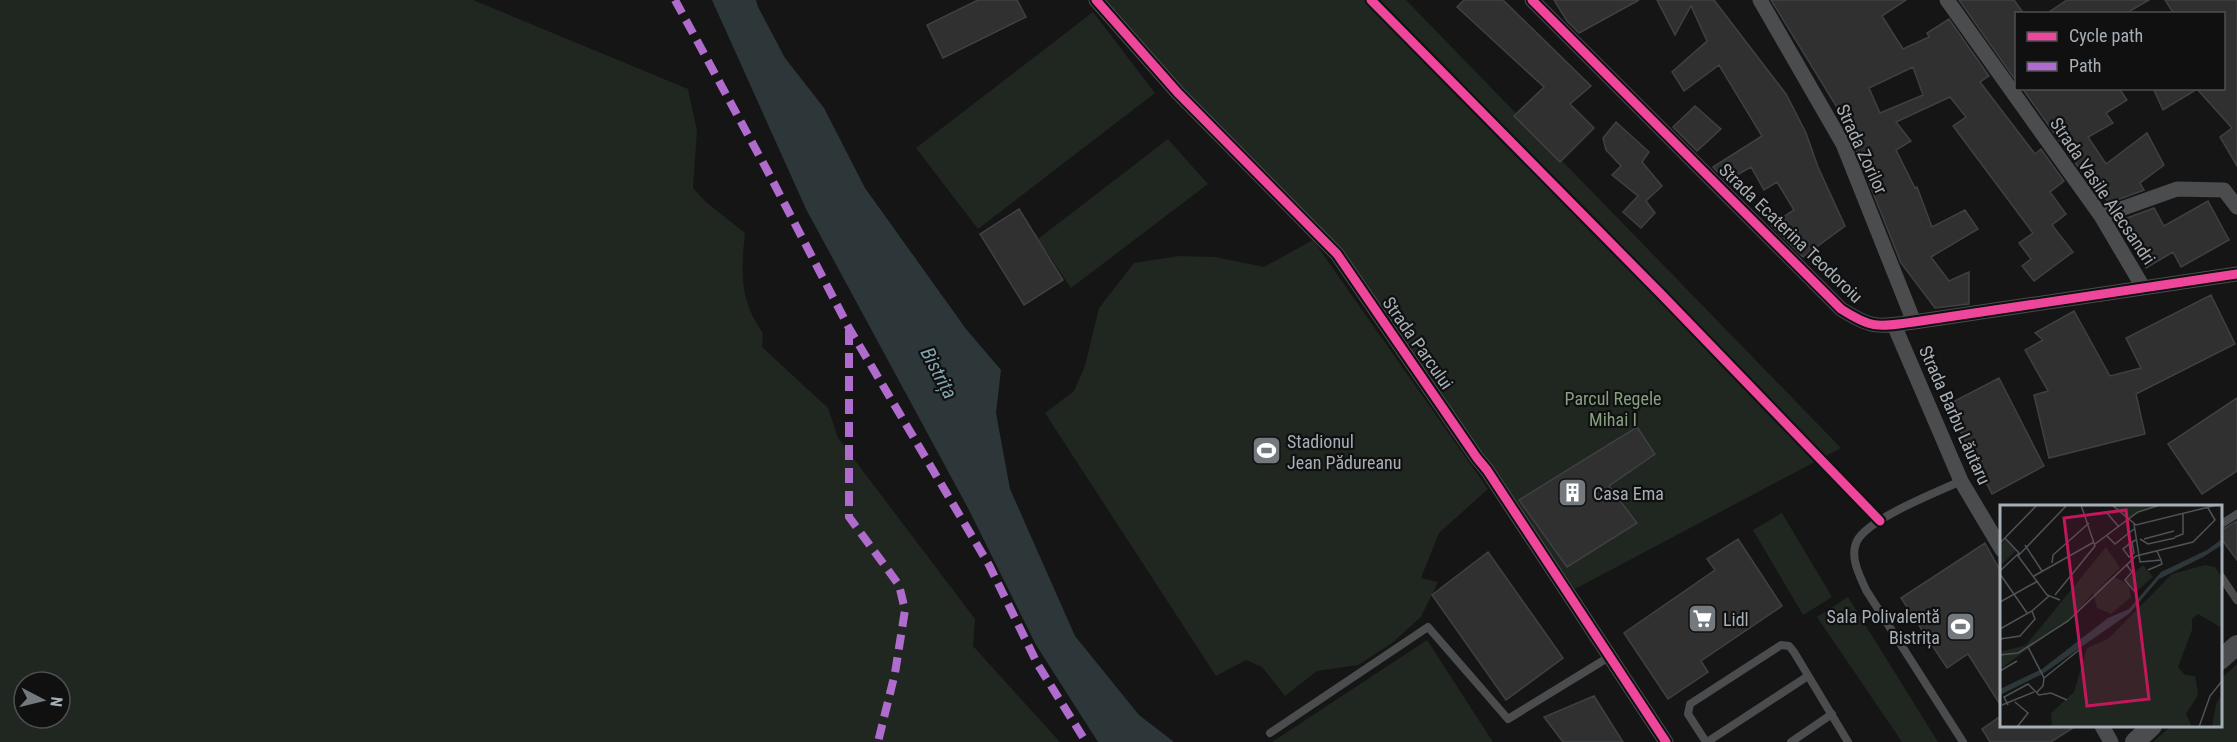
<svg xmlns="http://www.w3.org/2000/svg" width="2237" height="742" font-family="'Roboto Condensed',sans-serif">
	<style>
		.green { fill: #202620; fill-rule: evenodd }
		.water { fill: #2d373a }
		.building { fill: #303031; stroke: #3e4042; stroke-width: 1.5; fill-rule: evenodd }
		.lines { fill: none; stroke-linecap: round; stroke-linejoin: round }
		.service { stroke: #4a4c4e; stroke-width: 8 }
		.minor { stroke: #4a4c4e; stroke-width: 15 }
		.tertiary { stroke: #4a4c4e; stroke-width: 20 }
		.quiet { stroke: #b06ccc; stroke-width: 8; stroke-dasharray: 15 8; stroke-linecap: butt }
		.cycleway-casing { stroke: #101011; stroke-width: 13 }
		.cycleway { stroke: #ed469a; stroke-width: 9 }
		.labels { text-anchor: middle; dominant-baseline: central; stroke-width: 4.5; stroke-linejoin: round; paint-order: stroke }
		.street-label { font-size: 18px; fill: #a7afb6; stroke: #101011 }
		.park-label { font-size: 18px; fill: #85a07f; stroke: #101011 }
		.poi-label { font-size: 18px; fill: #a7afb6; stroke: #101011; text-anchor: start }
		.water-label { font-size: 20px; font-style: italic; fill: #80a4af; stroke: #101011 }
		.inset-road { fill: none; stroke: #4f5356; stroke-width: 1.5 }
		.view { fill: #c2185b; fill-opacity: 0.15; stroke: #c2185b; stroke-width: 3 }
		.inset-edge { fill: none; stroke: #a7afb6; stroke-width: 3 }
	</style>
	<rect width="100%" height="100%" fill="#151516"/>
	<!-- green -->
	<path class="green" d="M0,0H473L688,89L697,131L693,188L706,202L745,233C741,272 739,300 763,333L762,347L828,408L838,438L975,619L973,646L1060,742H0ZM24,682H60V718H24Z
		M1100,0H1406L1841,448L1575,589L1337,254Z
		M1093,12L1155,93L978,229L916,148Z
		M1168,139L1208,184L1071,288L1038,239Z
		M1313,240L1488,489L1439,533L1421,578L1438,582L1421,617L1392,643L1358,665L1317,671L1285,696L1262,667L1246,660L1216,676L1045,413L1074,391L1085,366L1099,308L1134,263L1179,256L1215,257L1264,267Z
		M1782,513L1832,597L1803,615L1753,530Z
		M1848,597L1938,742H1902L1817,617Z
		M1427,640L1493,742H1272Z
		M2237,664V742H2153L2171,726H2220L2221,679Z"/>
	<!-- water -->
	<path class="water" d="M712,0H756L758,7L785,58L824,108L865,188L966,329L1001,370L996,413L1010,489L1075,636L1139,715L1174,742H1098L1036,645L969,510L806,209Z"/>
	<!-- building -->
	<path class="building" d="M978,0H1017L1026,17L943,58L927,25Z
		M1464,0H1503L1591,86L1570,104L1594,128L1560,162L1514,116L1544,87L1457,7Z
		M1554,0H1639L1579,33L1567,21Z
		M1657,0H1714L1786,94L1806,133L1818,167L1845,226L1803,257L1771,225L1794,210L1777,182L1764,190L1751,167L1726,181L1713,167L1762,136L1719,65L1684,91L1672,72L1707,41L1691,6L1675,35Z
		M1771,0H1906L1882,16L1903,49L1929,37L1927,33L1949,19L1989,76L1980,82L2035,154L2041,149L2064,181L2050,192L2066,214L2052,225L2073,252L2034,281L2022,266L2031,259L2019,243L2033,233L1953,126L1966,117L1950,97L1896,122L1911,141L1896,150L1915,188L1917,187L1932,227L1965,210L1978,229L1931,257L1949,281L1969,272V304L1935,308L1901,263L1852,140L1835,104ZM1913,67L1923,95L1880,113L1869,88Z
		M1959,0H2014L2024,14H2016V81Z
		M2067,0H2149L2125,14H2046Z
		M2165,0H2237V166L2220,137L2232,128L2197,89L2163,110L2153,88H2223V14H2174Z
		M2022,88H2119L2127,100L2106,113L2113,123L2088,137L2106,164L2147,133L2164,165L2140,183L2144,190L2109,203L2084,169L2081,171Z
		M1695,106L1721,129L1697,151L1673,127Z
		M1616,122L1649,152L1642,162L1662,186L1646,201L1655,213L1641,228L1623,212L1638,196L1612,175L1621,166L1606,150L1603,138Z
		M2208,201L2229,240L2181,267L2173,252L2146,268L2119,221L2154,208L2164,226Z
		M1019,209L1063,280L1024,305L980,234Z
		M2211,295L2235,344L2136,394L2145,434L2049,458L2034,395L2048,391L2025,350L2043,340L2035,333L2074,311L2110,376L2141,368L2126,338Z
		M1999,378L2044,466L1992,494L1947,405Z
		M2237,398V471L2202,494L2168,444Z
		M1637,427L1655,454L1609,486L1637,523L1567,567L1519,500Z
		M2237,521V560L2220,537V531Z
		M1738,539L1782,606L1701,661L1708,672L1668,699L1624,633L1715,570L1707,559Z
		M1985,543L2001,572V706L1968,654L1947,668L1901,598Z
		M1488,552L1563,658L1506,700L1432,595Z
		M1594,696L1623,742H1563L1544,717Z
		M2001,716V726H2076L2051,742H1990L1982,729Z"/>
	<g class="lines">
		<!-- service -->
		<path class="service" d="M1961,481C1937,492 1868,519 1857,541C1849,557 1860,576 1866,590L1963,742
			M2220,525L2237,514
			M2220,575L2237,600
			M1270,733L1428,627L1508,719L1609,657
			M1706,742L1688,714L1690,704L1781,645L1789,646L1794,652L1848,742
			M1707,742L1808,676
			M1791,742L1832,714"/>
		<!-- minor -->
		<path class="minor" d="M1096,0L1178,93L1337,254L1477,458L1487,470L1666,742
			M1532,0L1841,309C1872,329 1878,327 1914,322L2237,274
			M1760,0L1843,144L1914,322
			M1947,0L2101,216L2143,287
			M2101,216L2177,189L2224,190L2237,207
			M1894,325L1961,481L2002,550
			M2102,726L2111,742"/>
		<!-- tertiary -->
		<path class="tertiary" d="M2220,660L2237,645
			M2135,742L2152,726"/>
		<!-- quiet -->
		<path class="quiet" d="M675,0L767,170L849,328L989,565L1038,665L1086,742
			M849,330V517L899,585L905,610L895,673L878,742"/>
		<defs>
			<path id="cycleway" d="M1096,0L1178,93L1337,254L1477,458L1487,470L1666,742
				M1371,0L1662,295L1880,521
				M1532,0L1841,309C1872,329 1878,327 1914,322L2237,274"/>
		</defs>
		<!-- cycleway casing -->
		<use href="#cycleway" class="cycleway-casing"/>
		<!-- cycleway -->
		<use href="#cycleway" class="cycleway"/>
	</g>
	<!-- icons -->
	<defs>
		<symbol id="stadium-square" viewBox="-11 -11 22 22"><rect x="-9" y="-9" width="18" height="18" rx="4" fill="#74797e" stroke="#101011"/><path d="M0-5a6.5 5 0 1 0 0 10a6.5 5 0 1 0 0-10ZM-3.5-1.8h7v3.6h-7Z" fill="#fff"/></symbol>
		<symbol id="building-square" viewBox="-11 -11 22 22"><rect x="-9" y="-9" width="18" height="18" rx="4" fill="#74797e" stroke="#101011"/><path d="M-4-6H4V6H1V3H-1V6H-4ZM-2.5-4.3h1.7v1.8h-1.7ZM.8-4.3h1.7v1.8H.8ZM-2.5-1h1.7V.8h-1.7ZM.8-1h1.7V.8H.8Z" fill="#fff"/></symbol>
		<symbol id="supermarket-square" viewBox="-11 -11 22 22"><rect x="-9" y="-9" width="18" height="18" rx="4" fill="#74797e" stroke="#101011"/><path d="M-6-5.5h2.5l.6 2H6L4.5 2H-2.5L-4.4-4H-6ZM-1.5 3.2a1.3 1.3 0 1 0 .1 0ZM3 3.2a1.3 1.3 0 1 0 .1 0Z" fill="#fff"/></symbol>
	</defs>
	<g fill-rule="evenodd">
		<use href="#stadium-square" x="1250" y="434" width="33" height="33"/>
		<use href="#building-square" x="1556" y="476" width="33" height="33"/>
		<use href="#supermarket-square" x="1686" y="602" width="33" height="33"/>
		<use href="#stadium-square" x="1944" y="610" width="33" height="33"/>
	</g>
	<g class="labels">
		<!-- street labels -->
		<g class="street-label">
			<text transform="translate(1862 149) rotate(65)">Strada Zorilor</text>
			<text transform="translate(2103 191) rotate(56)">Strada Vasile Alecsandri</text>
			<text transform="translate(1791 233) rotate(44)">Strada Ecaterina Teodoroiu</text>
			<text transform="translate(1418 343) rotate(55)">Strada Parcului</text>
			<text transform="translate(1955 415) rotate(66)">Strada Barbu Lăutaru</text>
		</g>
		<!-- park labels -->
		<g class="park-label">
			<text x="1613" y="398">Parcul Regele<tspan x="1613" dy="21">Mihai I</tspan></text>
		</g>
		<!-- poi labels -->
		<g class="poi-label">
			<text x="1287" y="441">Stadionul<tspan x="1287" dy="21">Jean Pădureanu</tspan></text>
			<text x="1593" y="493">Casa Ema</text>
			<text x="1940" y="616" text-anchor="end">Sala Polivalentă<tspan x="1940" dy="21">Bistrița</tspan></text>
			<text x="1723" y="619">Lidl</text>
		</g>
		<!-- water labels -->
		<g class="water-label">
			<text transform="translate(939 373) rotate(62)">Bistrița</text>
		</g>
	</g>
	<!-- overview -->
	<g transform="translate(2000 505)">
		<rect width="222" height="222" fill="#151516"/>
		<path d="M113,0H157L138,6L129,14ZM6,34L17,45L0,61V40ZM106,42L120,63L94,87L113,71L129,80L131,92L111,109L97,103L93,88L74,111L0,164V147L26,140ZM143,60L153,72L136,87L126,75ZM205,60L215,62L222,73V123L198,109L192,114V125L178,162L185,170L195,171L197,181L198,190L186,209L192,222H52L51,208L74,187L87,143L108,134L172,69ZM222,189V222H212L216,199Z" fill="#202620"/>
		<path d="M222,34V40L203,52L159,74L130,108L44,168L0,190V184L42,164L108,113L129,104L161,67L207,45Z" fill="#2d373a"/>
		<path class="inset-road" d="M112,0L136,20L217,0M107,8L119,22M134,19L140,57L161,55L157,46M107,31L115,39L134,24M175,32L183,29V9M140,34L148,39L175,33M144,34L174,26M132,37L134,48L129,52L123,44L132,37L136,35M0,38L37,0M95,39L138,7L160,0M25,40L42,66M52,58L53,50L89,18M126,59L132,67L125,75L135,87M148,65L162,59L161,55M0,66L19,48L5,33M0,69L27,108M34,71L94,37M55,90L95,41L81,0M60,95L47,90L18,51L66,1M0,97L38,76M0,124L32,106L49,91M0,134L20,131L35,114L32,106M28,142L44,173L43,181L36,188M0,150L18,148L68,116L136,51L193,37L215,15L208,3M0,166L17,156M44,173L79,145M15,197L28,208L17,222M2,200L34,187M8,200L4,192L28,179L39,190L51,188L67,195M199,222L210,191L222,176"/>
		<path class="view" d="M126,5L149,194L87,201L64,13Z"/>
		<rect width="222" height="222" class="inset-edge"/>
	</g>
	<!-- legend -->
	<rect x="2015" y="12" width="210" height="78" fill="#101011" stroke="#4c5053" stroke-width="1.5"/>
	<rect x="2027" y="32" width="30" height="9" fill="#ed469a" stroke="#4c5053" stroke-width="1.5"/>
	<text x="2069" y="42" font-size="18" fill="#a7afb6">Cycle path</text>
	<rect x="2027" y="62" width="30" height="9" fill="#b06ccc" stroke="#4c5053" stroke-width="1.5"/>
	<text x="2069" y="72" font-size="18" fill="#a7afb6">Path</text>
	<!-- north arrow -->
	<g transform="translate(42 700) rotate(97)"><circle r="28" fill="#101011" stroke="#4c5053" stroke-width="1.5"/>
	<path d="M0-4.5L10 22L0 15L-10 22Z" fill="#74797e"/>
	<text y="-9" font-size="16" font-weight="bold" text-anchor="middle" fill="#a7afb6">N</text>
	</g>
</svg>
